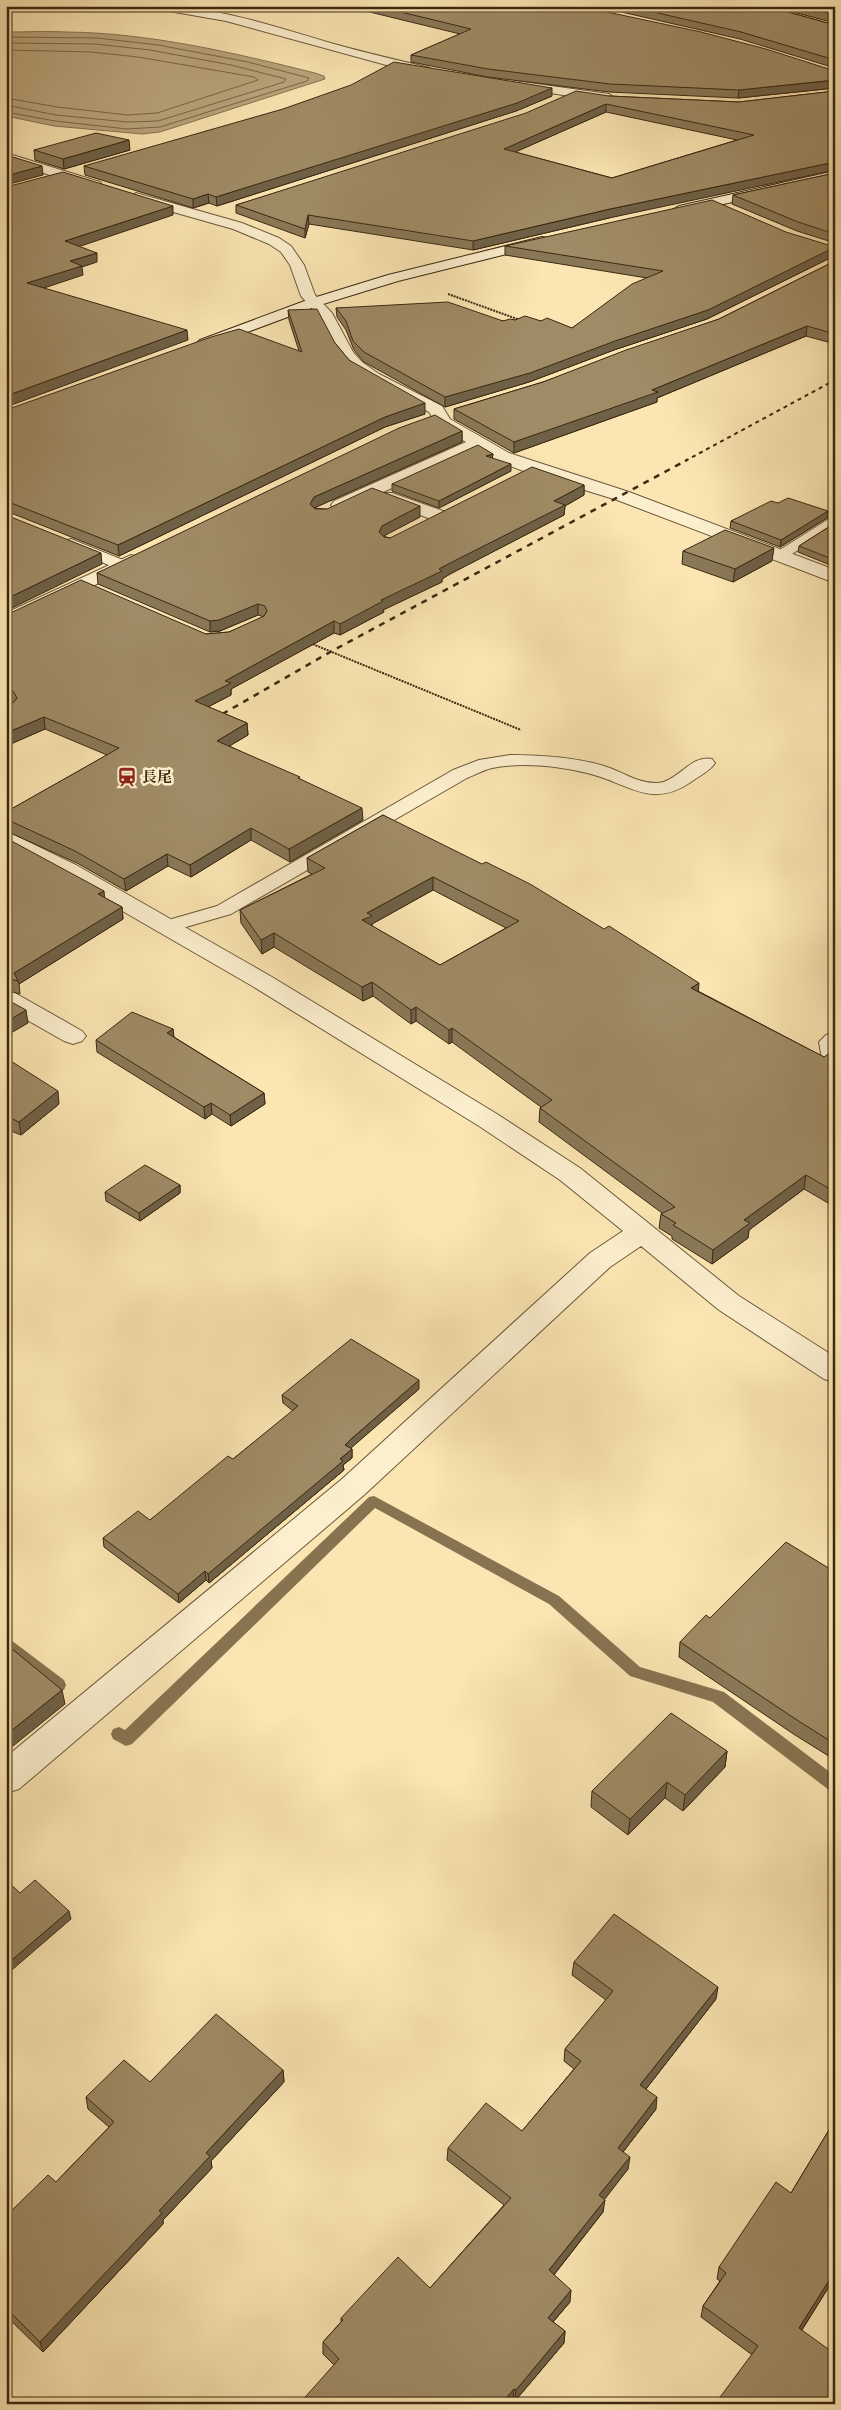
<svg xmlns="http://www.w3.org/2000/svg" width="841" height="2410" font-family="Alegreya,'Noto Serif JP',serif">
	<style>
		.water { fill: #baa57c; stroke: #887351 }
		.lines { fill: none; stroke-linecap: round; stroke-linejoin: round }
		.shore { stroke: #7b6646; stroke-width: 1 }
		.stream { fill: #887351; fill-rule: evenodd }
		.lane-casing { stroke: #6c5839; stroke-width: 2 }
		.street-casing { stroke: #6c5839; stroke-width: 2 }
		.secondary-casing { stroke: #3c2810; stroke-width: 2 }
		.path { stroke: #3c2810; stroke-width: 2; stroke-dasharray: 2 1; stroke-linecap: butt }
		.lane { fill: #fcefce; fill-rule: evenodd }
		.street { fill: #fcefce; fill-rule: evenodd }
		.secondary { fill: #fcefce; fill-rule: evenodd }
		.rail-far1 { stroke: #3c2810; stroke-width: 2; stroke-dasharray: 4 4; stroke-linecap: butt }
		.rail { stroke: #3c2810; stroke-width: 2.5; stroke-dasharray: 6 6; stroke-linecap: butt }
		.wall { fill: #897857; stroke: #3c2810; fill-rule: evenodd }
		.shaded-wall { fill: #6f6147; stroke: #3c2810 }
		.building { fill: #9f8b65; stroke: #3c2810; fill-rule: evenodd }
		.labels { text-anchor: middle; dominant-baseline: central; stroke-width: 5; stroke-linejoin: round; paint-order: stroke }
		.far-poi-label { font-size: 15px; font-weight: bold; fill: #3c2810; stroke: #fcefce; text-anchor: start }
	</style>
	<rect width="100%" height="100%" fill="#fbe6b3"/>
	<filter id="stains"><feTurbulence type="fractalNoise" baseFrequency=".004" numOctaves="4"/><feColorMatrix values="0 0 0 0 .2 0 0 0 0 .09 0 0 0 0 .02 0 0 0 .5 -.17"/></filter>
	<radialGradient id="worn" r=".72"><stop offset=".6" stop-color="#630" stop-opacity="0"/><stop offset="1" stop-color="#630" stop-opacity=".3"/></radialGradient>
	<!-- water -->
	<path class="water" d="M6,32C27,32 47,31 67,32C150,33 235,53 315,73L324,76L325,79L160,132L142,134L54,126L6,116Z"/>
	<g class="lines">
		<!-- shore -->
		<path class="shore" d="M6,37L97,38L158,45L248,62L309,78L307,81L160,127L127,129L55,121L6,112
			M6,43L95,44L150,50L231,65L286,79L284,82L158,121L127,122L56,115L6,105
			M6,50L91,52L138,57L231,73L254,77L258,80L157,113L128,115L57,107L6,98"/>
		<!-- stream -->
		<path class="stream" d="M374,1496L559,1596L640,1667L724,1692L835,1776V1792L829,1790L713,1702L630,1676L549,1604L375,1508L132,1744L126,1746L113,1739L111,1734L113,1729L119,1727L125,1730L369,1497Z
			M6,1638L11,1640L64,1680L66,1685L64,1690L58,1691L52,1690L6,1653Z"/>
		<defs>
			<path id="lane" d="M835,515V527L784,559H772L770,556Z
				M71,539L128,562L130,565L128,568H116L65,547L63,544L65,541Z
				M510,755C541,755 574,757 604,766C621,771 637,783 655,783C677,784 690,754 712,759L715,763C710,771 699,776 691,782C650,810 627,782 587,773C558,766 521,762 492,768C483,770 475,775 467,778L231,914L165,933L158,931L155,927L158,923L217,906L453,770L479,760Z"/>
			<path id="street" d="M156,6C217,6 275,27 334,44C366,53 398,60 430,68L432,70L426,73L401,69L226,21L169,11Z
				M515,81L609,94L615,98L609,102L511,87L509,85Z
				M6,153L100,182L102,185L95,189L90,188L6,161Z
				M136,193L242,223L279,238L291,246L304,265L315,295L332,313L353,352L362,362L379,374L442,406L450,419L509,453L629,492L835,570V583L617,500L526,472L497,461L478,449L381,493H392L446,512L449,516L446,520H434L380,501L377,497L380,494L346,509H334L331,505L334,501L466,442L437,425L429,412L368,381L350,368L338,352L320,317L301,296L290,265L281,252L269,244L233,229L131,200L129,197Z
				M131,555L138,557L140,561L138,565L6,626V613Z
				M6,831L76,865L272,977L497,1114L580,1168L739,1296L835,1357V1382L824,1379L719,1310L641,1246L610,1267L364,1495L19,1789L6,1793V1757L342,1479L590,1253L623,1231L560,1180L479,1126L254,987L60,875L6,847Z
				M6,991L15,993L82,1031L86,1036L82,1041L73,1044L64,1041L6,1008Z
				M835,1033V1067L826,1064L822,1059L819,1042L826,1035Z"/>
			<path id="secondary" d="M835,171V179L679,214L672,210L679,206Z
				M542,237L547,238L549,241L547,244L398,281L320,305L210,346L205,348L197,343L200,340L310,299L388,275Z"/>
		</defs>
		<!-- lane casing -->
		<use href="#lane" class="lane-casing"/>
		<!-- street casing -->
		<use href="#street" class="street-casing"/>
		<!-- secondary casing -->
		<use href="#secondary" class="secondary-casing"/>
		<!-- path -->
		<path class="path" d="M448,294L520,320
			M310,643L521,730"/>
		<!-- lane -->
		<use href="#lane" class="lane"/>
		<!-- street -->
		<use href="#street" class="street"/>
		<!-- secondary -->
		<use href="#secondary" class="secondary"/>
		<!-- rail-far1 -->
		<path class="rail-far1" d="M685,461L835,380"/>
		<!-- rail -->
		<path class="rail" d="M212,720L332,651L687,460"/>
	</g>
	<!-- wall -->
	<path class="wall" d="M345,6H579L835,71V88L738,98L609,92L488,77L411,62V55L460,34Z
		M595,6H766L835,25V68L740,39Z
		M770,6H835V23Z
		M835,91L609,218L473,250L309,224L305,238L236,213V205L609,96L739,102ZM606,112L737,140L612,178L515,152Z
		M552,96L516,111L217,206L209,203L193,208L85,175L84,166Z
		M34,150H130L64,169L35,160Z
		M835,173V243L797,231L732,204L733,195Z
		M505,246L834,256L707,319L614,350L529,382L445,407L364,362L354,350L346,330L337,317L336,308L503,321L515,320L541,321L572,328L647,278L505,255Z
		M835,261V344L806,336L657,398V402L514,453L454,419V409L543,382L719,319Z
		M288,310L335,343L349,360L425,414L385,427L119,556L6,511V410L299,351L289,320Z
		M462,431V442L314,508L420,517L383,536L390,538L584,485V495L565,506L564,515L450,574L442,579V582L383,610L384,612L340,635L334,633L231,689V695L208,707L247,723L248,735L229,746L300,779L363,820L290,862L251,840L191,877L168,866L126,891L77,863L6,831V812L107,755L45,729L6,746V704L13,703L6,701V615L206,634L229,632L264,617L258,615L220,631L210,632L98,584L97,573Z
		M493,454L492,458L511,471L439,508L392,491V484Z
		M778,503L828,511L827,518L780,547L730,528L731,521Z
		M835,523V567L798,552L799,546Z
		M683,551L772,561L733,582L682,564Z
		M383,815L698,991L824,1057L835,1054V1207L804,1189L749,1230L748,1238L712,1264L672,1239V1236L659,1228L661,1214L662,1213L539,1122L540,1108L541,1107L452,1042L449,1044L416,1021L411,1024L373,996L363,1001L274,947L262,954L241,923L240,910L312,874L308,872L307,858ZM433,890L506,928L440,965L372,926V924Z
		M6,838L105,898L122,907L123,919L19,984L20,994L6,990Z
		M173,1029L174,1037L264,1093L265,1104L231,1126L212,1114L205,1119L97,1052L96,1040Z
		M6,1058L59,1104L21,1135L6,1129Z
		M180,1185V1193L140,1221L106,1201L105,1192Z
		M419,1389L350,1448L352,1449V1458L343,1465L344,1470L209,1583L206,1580L179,1603L104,1547L103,1538L150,1520L233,1459L293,1411L283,1403L282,1395Z
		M835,1572V1760L795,1735L679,1657L680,1642L710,1618Z
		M727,1751L725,1767L683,1811L665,1798L628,1835L591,1807L592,1791Z
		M574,1962L716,1999L646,2089L656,2109L623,2152L628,2169L604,2199L603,2212L554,2275L570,2302L553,2322L565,2331L564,2343L515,2401L513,2400L334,2365L323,2354V2342L341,2322V2318L430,2288L504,2205L447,2160L448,2148L522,2131L574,2069L564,2061L565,2049L606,2000L572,1975Z
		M283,2070L284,2082L211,2161L212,2168L163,2220V2224L43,2352L6,2316V2216L56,2182L109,2127L88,2109L86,2097L150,2082Z
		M835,2120V2277L802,2330L751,2354L701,2317L703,2306L720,2281L717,2279L719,2267L791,2193Z"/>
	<!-- shaded-wall -->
	<path class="shaded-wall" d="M835,80V88L738,98L739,90Z
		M552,88V96L516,111L217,206L216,197Z
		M606,104V112L504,157V149Z
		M129,140L130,150L64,169L63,159Z
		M835,162V170L609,218L473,250V241L610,209Z
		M42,166L43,175L6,185V176Z
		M208,194L209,203L193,208V199Z
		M173,206V215L66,251L65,241Z
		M308,215L309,224L305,238V229Z
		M835,247L834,256L707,319L614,350L529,382L445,407V397Z
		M97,253V262L82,267L83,275L29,293L27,283L70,261Z
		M807,326L806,336L657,398V402L514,453V442L652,390Z
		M187,330L188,340L6,407V396Z
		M425,403V414L385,427L119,556L118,545L385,417Z
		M462,431V442L314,508L310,504L314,497Z
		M493,454L492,460L486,456Z
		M511,464V471L439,508V501Z
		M584,485V495L565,506L564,515L450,574L442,579V582L383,610L384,612L340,635V624L381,600L439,569L554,501Z
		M420,506V517L382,537L379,532L382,526Z
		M828,511L827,518L780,547L781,540Z
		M774,548L772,561L733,582L735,569Z
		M101,553L102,564L6,611V599Z
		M258,604V615L220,631L210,632V621Z
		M334,621V633L231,689V695L196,713L195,701L225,681Z
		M44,717L45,729L6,746V733Z
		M247,723L248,735L218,753L217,741Z
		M362,808L363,820L290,862L289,849Z
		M251,828V840L191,877L190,865Z
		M167,854L168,866L126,891L124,879Z
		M433,877V890L372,924V929L362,920L367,913Z
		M104,891L105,903L98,894Z
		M122,907L123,919L19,984L18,981L14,973Z
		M274,933V947L262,954L261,940Z
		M372,982L373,996L363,1001L362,987Z
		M699,983L698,997L691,988Z
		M416,1007V1021L411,1024V1010Z
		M26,1010L28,1023L6,1036V1022Z
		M452,1028V1042L449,1044V1030Z
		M173,1029L174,1040L167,1033Z
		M58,1091L59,1104L21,1135L19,1122Z
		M264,1093L265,1104L231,1126L230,1115Z
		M211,1103L212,1114L205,1119L204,1107Z
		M806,1175L804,1189L749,1230L748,1238L712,1264L713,1250L744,1220Z
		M180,1185V1193L140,1221L139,1213Z
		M419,1380V1389L350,1449L345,1445L350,1440Z
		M352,1449V1458L343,1465L344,1470L209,1583L208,1574Z
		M205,1571L206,1580L179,1603L178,1594Z
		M62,1690L65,1704L8,1750L6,1742V1735Z
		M727,1751L725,1767L683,1811L685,1795Z
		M667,1782L665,1798L628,1835L630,1819Z
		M69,1911L71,1919L6,1975V1965Z
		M718,1987L716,1999L639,2098L640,2085Z
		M283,2070L284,2082L211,2161L212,2168L163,2220V2224L43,2352L40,2342L159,2211L206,2153Z
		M657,2097L656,2109L617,2160L618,2148Z
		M630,2157L628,2169L598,2208L599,2195Z
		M605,2200L603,2212L548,2282L549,2270Z
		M835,2271V2277L796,2339L799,2328Z
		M571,2290L570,2302L547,2329L548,2318Z
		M565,2331L564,2343L515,2401L516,2390Z
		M514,2389L513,2400L510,2404H501Z"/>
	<!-- building -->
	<path class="building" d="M376,6H579L701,32L766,49L835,71V80L739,90L610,84L488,69L411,55L471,29Z
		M627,6H766L835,25V60L741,32Z
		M799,6H835V15Z
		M394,62L552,88L517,103L216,197L208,194L193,199L84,166L283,109L351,85Z
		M576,91L609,96L739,102L835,91V162L610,209L473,241L308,215L305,229L236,205L526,113ZM606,104L754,135L612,178L504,149Z
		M96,133L129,140L63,159L34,150Z
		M13,157L42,166L6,176V159Z
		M63,172L173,206L65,241L97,253L70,261L82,266L27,283L187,330L6,396V187Z
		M835,173V234L798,222L733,195Z
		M712,200L786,232L835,247L708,310L615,341L530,373L445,397L364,352L353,341L346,321L336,308L448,302L503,321L510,319L515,320L525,316L541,321L547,318L572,328L632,284L663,271L505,246Z
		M835,261V334L807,326L652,390L658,392L514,442L454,409L543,382L626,350L719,319Z
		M317,309L335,343L349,360L425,403L385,417L118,545L6,501V410L211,337L239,329L302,352L288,310Z
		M435,415L462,431L314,497L310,504L315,509H327L372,488L420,506L382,526L379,532L384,537L390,538L532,467L584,485L554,501L565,505L450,563L439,569L442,571L381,600L383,601L340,624L334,621L225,681L231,683L195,701L247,723L217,741L300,777L298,778L362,808L289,849L251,828L190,865L167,854L124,879L75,851L6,819V812L119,748L44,717L6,733V704L13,703L17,698L13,691L6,689V615L81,580L206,634L229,632L264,616L267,611L265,606L258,604L219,620L210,621L97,573L399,428Z
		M478,445L493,454L486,456L511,464L439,501L392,484Z
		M788,498L828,511L781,540L731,521L771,501L778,503Z
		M6,515L101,553L6,599Z
		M835,523V560L799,546Z
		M725,530L774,548L735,569L683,551Z
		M383,815L482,864L486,862L530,884L604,929L609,926L699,983L691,988L824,1057L830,1053L835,1054V1192L806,1175L744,1220L750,1223L713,1250L673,1225L676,1223L661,1214L675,1207L540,1108L552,1100L452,1028L449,1030L416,1007L411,1010L372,982L362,987L274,933L261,940L240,910L325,868L307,858ZM433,877L519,921L440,965L362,920L372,916L367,913Z
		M6,838L104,891L98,894L122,907L14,973L18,981L6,978Z
		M6,999L26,1010L6,1022Z
		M132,1012L173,1029L167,1033L264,1093L230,1115L211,1103L204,1107L96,1040Z
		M6,1058L58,1091L19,1122L6,1116Z
		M145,1165L180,1185L139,1213L105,1192Z
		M351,1339L419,1380L350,1440L345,1445L352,1449L340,1459L343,1461L208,1574L205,1571L178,1594L103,1538L138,1511L150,1520L228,1456L233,1459L298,1406L282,1395Z
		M786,1542L835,1572V1744L797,1720L680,1642L706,1615L710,1618Z
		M6,1644L62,1690L6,1735Z
		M671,1713L727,1751L685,1795L667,1782L630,1819L592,1791Z
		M6,1880L20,1893L35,1880L69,1911L6,1965Z
		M614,1914L718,1987L640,2085L657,2097L618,2148L630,2157L599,2195L605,2200L549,2270L571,2290L548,2318L565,2331L516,2390L514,2389L501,2404H299L339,2359L323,2342L343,2320L341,2318L398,2257L430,2288L511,2198L448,2148L486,2103L522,2131L581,2061L565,2049L613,1991L574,1962Z
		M216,2014L283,2070L206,2153L210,2156L159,2211L162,2213L40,2342L6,2308V2216L48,2175L56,2182L114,2122L86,2097L124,2060L150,2082Z
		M835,2120V2271L799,2328L835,2354V2404H715L758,2346L703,2306L726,2273L719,2267L776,2182L791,2193Z"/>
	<!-- icons -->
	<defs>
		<symbol id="station-bare" viewBox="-9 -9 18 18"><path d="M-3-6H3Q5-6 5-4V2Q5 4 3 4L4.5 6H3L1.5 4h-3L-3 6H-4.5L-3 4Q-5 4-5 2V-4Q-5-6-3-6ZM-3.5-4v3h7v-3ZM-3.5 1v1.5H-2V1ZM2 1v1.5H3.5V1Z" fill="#8f2418" stroke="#fcefce" stroke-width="2.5" paint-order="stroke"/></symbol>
	</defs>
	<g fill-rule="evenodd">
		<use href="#station-bare" x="113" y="763" width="28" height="28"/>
	</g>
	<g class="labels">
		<!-- far-poi labels -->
		<g class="far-poi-label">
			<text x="142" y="777">長尾</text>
		</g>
	</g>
	<!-- margin -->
	<rect width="841" height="2410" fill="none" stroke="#fbe6b3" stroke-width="25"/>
	<rect x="8" y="8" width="826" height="2395" fill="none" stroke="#3c2810" stroke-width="2.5"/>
	<rect x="12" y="12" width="816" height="2385" fill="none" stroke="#3c2810"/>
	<rect width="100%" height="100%" filter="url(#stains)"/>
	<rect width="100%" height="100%" fill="url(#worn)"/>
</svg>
